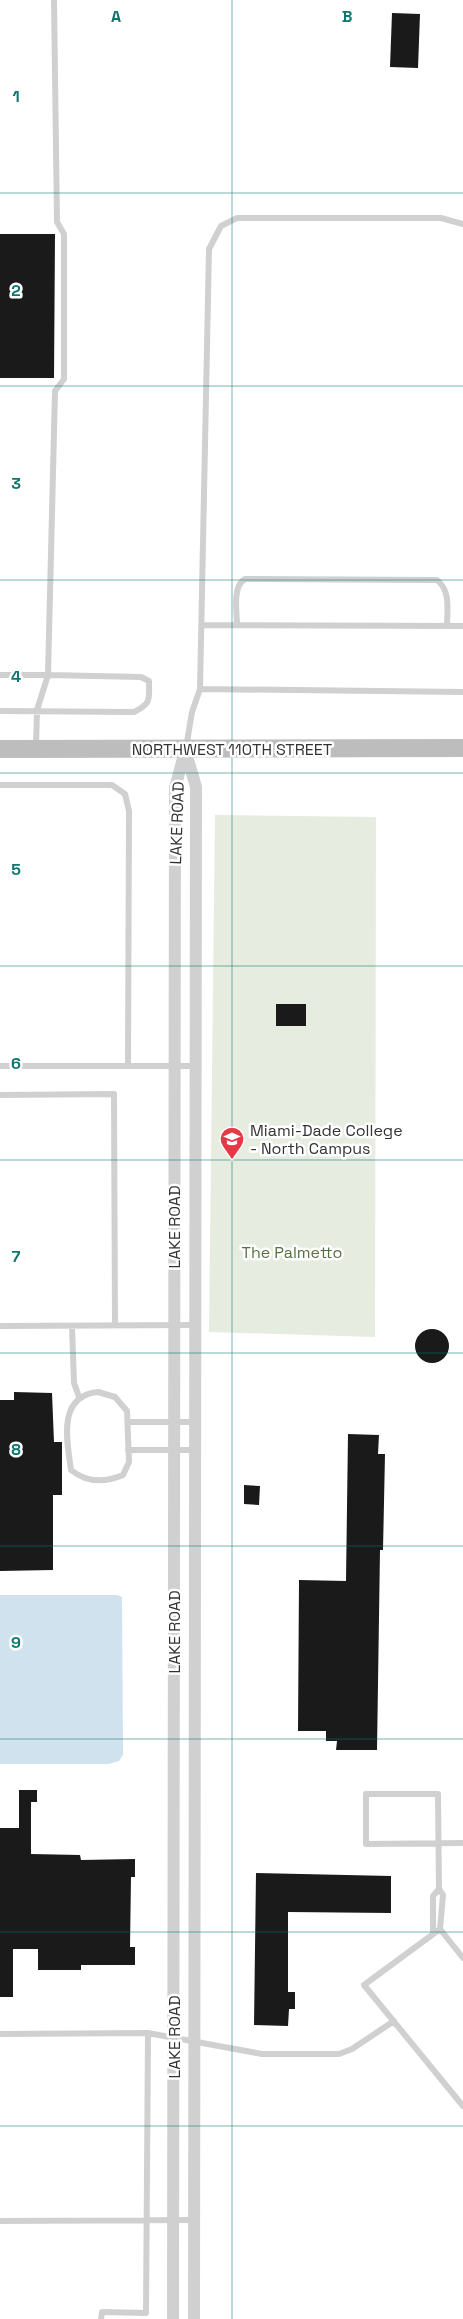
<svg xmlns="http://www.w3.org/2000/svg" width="463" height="2319" font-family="'Space Grotesk',sans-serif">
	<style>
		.green { fill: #e6ecdf }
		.water { fill: #cfe2ee }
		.building { fill: #1a1a1a }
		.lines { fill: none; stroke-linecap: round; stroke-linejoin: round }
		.lane { stroke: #d0d0d0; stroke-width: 6 }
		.street { stroke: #d0d0d0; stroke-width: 12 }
		.secondary { stroke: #bdbdbd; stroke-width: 18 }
		.grid { fill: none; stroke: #0f766e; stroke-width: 1; stroke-opacity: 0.55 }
		.labels { text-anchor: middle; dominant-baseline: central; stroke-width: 5; stroke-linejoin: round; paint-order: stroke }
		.street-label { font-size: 16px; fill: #333; stroke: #fff }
		.poi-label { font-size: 16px; fill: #333; stroke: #fff; text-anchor: start }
		.park-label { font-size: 16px; fill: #56703f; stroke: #fff }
		.grid-label { font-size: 16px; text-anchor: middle; font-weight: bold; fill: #0f766e; stroke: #fff; stroke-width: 5; stroke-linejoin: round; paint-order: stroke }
	</style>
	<rect width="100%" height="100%" fill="#fff"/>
	<!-- green -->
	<path class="green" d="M215,815L376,817L375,1337L209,1332Z"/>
	<!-- water -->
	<path class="water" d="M0,1595H117L122,1597L123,1755L119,1761L109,1764H0Z"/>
	<!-- building -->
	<path class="building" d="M392,13L420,14L418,68L390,67Z
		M0,234H55L54,378H0Z
		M276,1004H306V1026H276Z
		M415 1346a17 17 0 1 1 34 0a17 17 0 1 1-34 0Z
		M14,1392L52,1393L54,1442H62V1495H53V1570L0,1571V1400H14Z
		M348,1434L379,1435L378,1454H385L383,1550H380L377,1750H336L337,1741H326V1731H298L299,1580L346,1581Z
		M244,1485L260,1486L259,1505L244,1504Z
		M19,1790H37V1802H31V1854L80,1855L81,1860L135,1859V1877H131L130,1947H135V1965H81V1970H38V1949H13V1997H0V1828H19Z
		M256,1873L391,1876V1913L288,1912V1992H295V2009H289L288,2026L254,2025Z"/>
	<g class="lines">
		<!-- lane -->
		<path class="lane" d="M202,625L463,626
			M237,625C237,612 232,586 245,579L437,580C451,591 447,610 447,626
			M0,675H48L37,710L36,747
			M200,689L463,692
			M0,711L134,712C152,703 149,699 149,681L141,677L48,675L55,391L64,379V234L57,222L54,0
			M186,748L192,712L200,689L209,249L221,226L237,218H441L463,224
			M0,785H112L125,794L129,811L128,1066
			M0,1066H195
			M0,1095L114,1094L115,1325
			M0,1326L195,1325
			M72,1326L74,1383L79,1397
			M98,1392L115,1397L127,1411L129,1462L123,1475C104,1483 87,1483 71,1470C67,1441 57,1396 98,1392Z
			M128,1422H195
			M128,1450H195
			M439,1889L438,1794H366V1844L463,1843
			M433,1934V1896L439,1889L443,1895L440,1929
			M463,1958L440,1929L364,1985L463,2106
			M0,2034L148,2033L262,2054H339L352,2049L394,2021
			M0,2221L194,2220
			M101,2319L102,2312L146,2313L148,2033"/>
		<!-- street -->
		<path class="street" d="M185,749L196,787L194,2319
			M173,2319L175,788L185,751"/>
		<!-- secondary -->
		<path class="secondary" d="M0,749L463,748"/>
	</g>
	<!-- grid -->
	<path class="grid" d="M232,0V2319M0,193H463M0,386H463M0,580H463M0,773H463M0,966H463M0,1160H463M0,1353H463M0,1546H463M0,1739H463M0,1932H463M0,2126H463"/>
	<!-- icons -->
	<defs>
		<symbol id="university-pin" viewBox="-11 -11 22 30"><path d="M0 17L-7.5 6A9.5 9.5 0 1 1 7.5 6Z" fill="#e63946" stroke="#fff"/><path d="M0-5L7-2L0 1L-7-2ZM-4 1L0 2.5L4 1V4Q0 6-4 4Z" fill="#fff"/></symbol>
	</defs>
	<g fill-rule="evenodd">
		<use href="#university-pin" x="218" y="1125" width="28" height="38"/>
	</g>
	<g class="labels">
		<!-- street labels -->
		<g class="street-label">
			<text x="232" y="749">NORTHWEST 110TH STREET</text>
			<text transform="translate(177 823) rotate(-88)">LAKE ROAD</text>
			<text transform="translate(174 1227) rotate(-90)">LAKE ROAD</text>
			<text transform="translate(174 1632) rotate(-90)">LAKE ROAD</text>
			<text transform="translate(174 2037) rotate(-90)">LAKE ROAD</text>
		</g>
		<!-- poi labels -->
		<g class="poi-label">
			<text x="250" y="1130">Miami-Dade College<tspan x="250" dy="18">- North Campus</tspan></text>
		</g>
		<!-- park labels -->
		<g class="park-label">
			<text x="292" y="1252">The Palmetto</text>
		</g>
	</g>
	<g class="grid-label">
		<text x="116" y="22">A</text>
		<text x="347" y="22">B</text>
		<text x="16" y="102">1</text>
		<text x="16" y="296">2</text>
		<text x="16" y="489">3</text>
		<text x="16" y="682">4</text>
		<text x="16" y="875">5</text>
		<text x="16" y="1069">6</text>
		<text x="16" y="1262">7</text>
		<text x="16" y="1455">8</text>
		<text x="16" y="1648">9</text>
	</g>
</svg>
